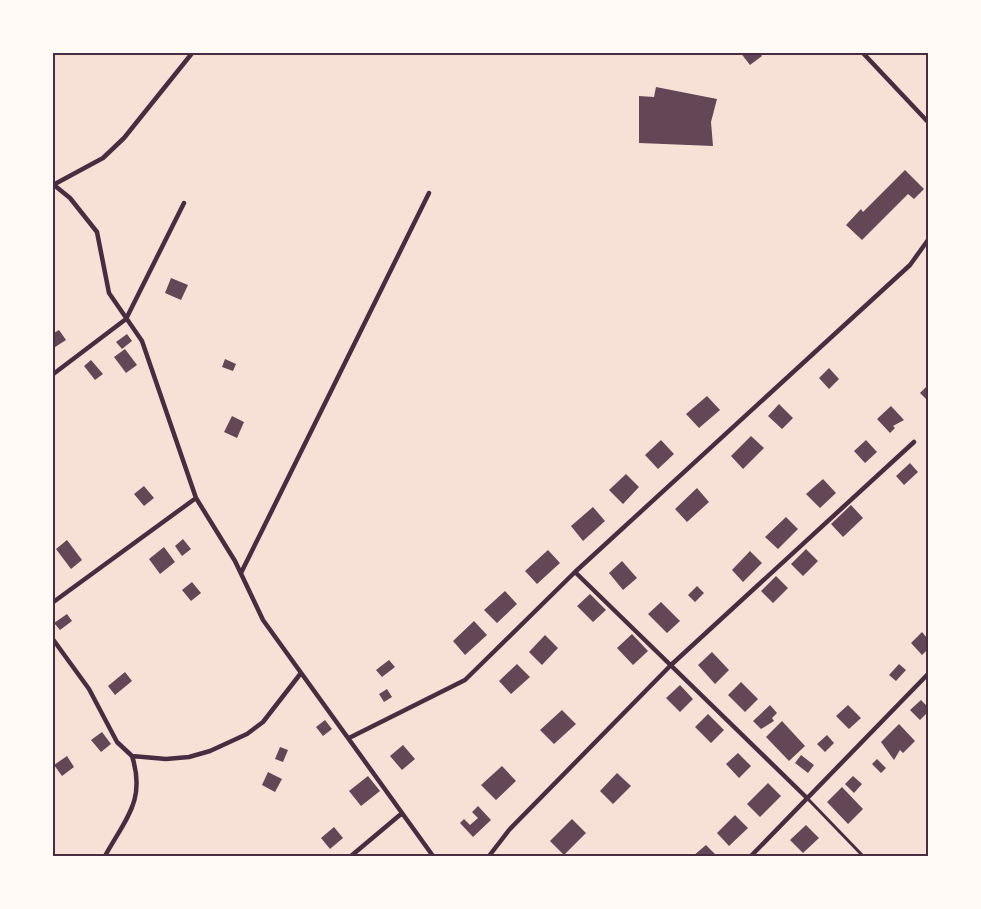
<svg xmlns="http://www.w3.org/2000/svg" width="981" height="909" font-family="'Source Sans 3',sans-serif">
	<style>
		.building { fill: #644757 }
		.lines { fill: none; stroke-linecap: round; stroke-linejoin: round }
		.pedestrian { stroke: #4a2c40; stroke-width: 3 }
		.minor { stroke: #4a2c40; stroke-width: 4.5 }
		.neatline { fill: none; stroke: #4a2c40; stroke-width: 2 }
	</style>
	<rect width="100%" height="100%" fill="#f7e1d7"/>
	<!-- building -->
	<path class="building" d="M740,52H759L762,56L750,65Z
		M656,87L717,99L711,122L713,146L639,143V96L654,97Z
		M905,170L924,189L914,199L908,194L862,240L846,225L861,209L863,212Z
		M171,278L188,285L181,300L165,293Z
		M59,330L66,340L52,349V334Z
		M127,334L132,341L122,349L116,342Z
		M125,349L137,365L126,373L114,357Z
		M225,359L236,364L233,371L222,367Z
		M91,360L103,374L95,380L84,366Z
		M829,368L839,379L829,389L819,378Z
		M928,385V401L920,393Z
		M707,396L720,410L699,428L686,414Z
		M779,404L793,418L782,429L768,416Z
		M891,406L904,420L893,426L895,428L890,433L877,419Z
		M232,416L244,422L237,438L224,432Z
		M751,436L764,448L743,469L731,456Z
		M661,440L674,454L658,469L645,455Z
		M866,440L877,452L865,463L854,451Z
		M910,463L918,472L904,485L896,476Z
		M626,474L639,487L623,504L609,490Z
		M823,479L836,493L820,508L806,494Z
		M144,486L154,498L144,506L134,494Z
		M697,488L709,502L687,522L675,509Z
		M851,505L863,518L843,537L831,524Z
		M593,507L605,521L583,541L571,526Z
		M786,517L798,529L778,549L765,537Z
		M183,539L191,549L182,556L175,546Z
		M67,540L82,560L71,569L56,549Z
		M164,547L175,562L160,574L149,559Z
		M806,549L818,561L803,576L791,564Z
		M548,550L560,563L537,584L525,571Z
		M750,551L762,563L743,582L732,570Z
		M622,561L637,578L623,590L609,573Z
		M776,576L788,588L773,603L761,591Z
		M192,582L201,593L191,601L182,590Z
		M697,586L704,593L695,602L688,595Z
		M505,591L517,604L497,623L484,610Z
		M590,594L606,610L593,622L577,606Z
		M661,602L680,621L667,633L648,614Z
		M67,614L72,621L60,630L54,623Z
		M474,621L487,635L465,655L453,641Z
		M922,632L928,639V649L922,655L911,643Z
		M632,634L648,651L633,665L617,648Z
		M545,635L558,648L542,665L529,652Z
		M712,652L729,670L715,684L698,665Z
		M389,660L395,667L382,677L376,670Z
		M517,664L530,677L511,694L499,681Z
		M899,664L906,670L896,681L889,675Z
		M125,672L132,681L115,695L108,686Z
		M741,682L758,699L745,712L728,695Z
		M680,685L693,699L680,712L666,698Z
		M387,689L392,697L384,702L379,694Z
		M921,700L928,707V712L920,720L910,710Z
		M770,705L777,713L772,718L774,721L761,729L753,721Z
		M848,705L861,718L849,729L836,716Z
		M562,710L576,724L554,744L540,730Z
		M708,714L724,730L711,743L695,727Z
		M325,720L332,729L323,736L316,727Z
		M782,721L805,746L789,761L766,737Z
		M899,724L915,741L903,753L900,750L894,760L881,742Z
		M102,732L111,744L101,752L91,740Z
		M827,735L834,743L825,752L817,744Z
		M403,745L415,759L402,770L390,756Z
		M280,747L288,750L283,762L275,759Z
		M738,753L751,766L739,778L726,764Z
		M801,755L814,765L808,773L795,763Z
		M67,756L74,767L62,776L54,765Z
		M877,759L886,768L881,773L872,764Z
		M502,766L516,781L496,800L481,785Z
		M268,772L282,779L275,792L262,785Z
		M617,773L631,786L613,804L600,791Z
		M368,776L380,791L361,806L349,791Z
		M853,776L862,784L854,793L845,784Z
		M768,783L781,796L760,817L747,804Z
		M842,787L863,809L848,824L827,802Z
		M478,806L491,820L473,837L460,823L464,819L470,825L478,818L472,812Z
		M735,815L748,828L729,846L717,833Z
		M572,819L586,833L564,855L550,841Z
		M806,825L819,838L803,853L790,840Z
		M334,827L343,838L330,849L321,838Z
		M706,845L717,856H693Z"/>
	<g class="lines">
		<!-- pedestrian -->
		<path class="pedestrian" d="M807,798L863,856"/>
		<!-- minor -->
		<path class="minor" d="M862,52L928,122
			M53,185L103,158L124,138L193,52
			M54,185L70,198L97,232L109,293L142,341L196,498
			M52,375L126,319L184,203
			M575,572L807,798
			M241,573L429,193
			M52,603L196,498L235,561L263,620L433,856
			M52,638L89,689L117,742L132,756L166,759L189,757L210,751L247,734L263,722L301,673
			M349,738L465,680L575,572L910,265L928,240
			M105,856C126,818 146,800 132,756
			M351,856L401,814
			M489,856L509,830L671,665L914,442
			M751,856L928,674"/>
	</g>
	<!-- border -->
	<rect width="981" height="909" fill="none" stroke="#fffaf5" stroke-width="108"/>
	<rect x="54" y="54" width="873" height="801" class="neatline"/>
</svg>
